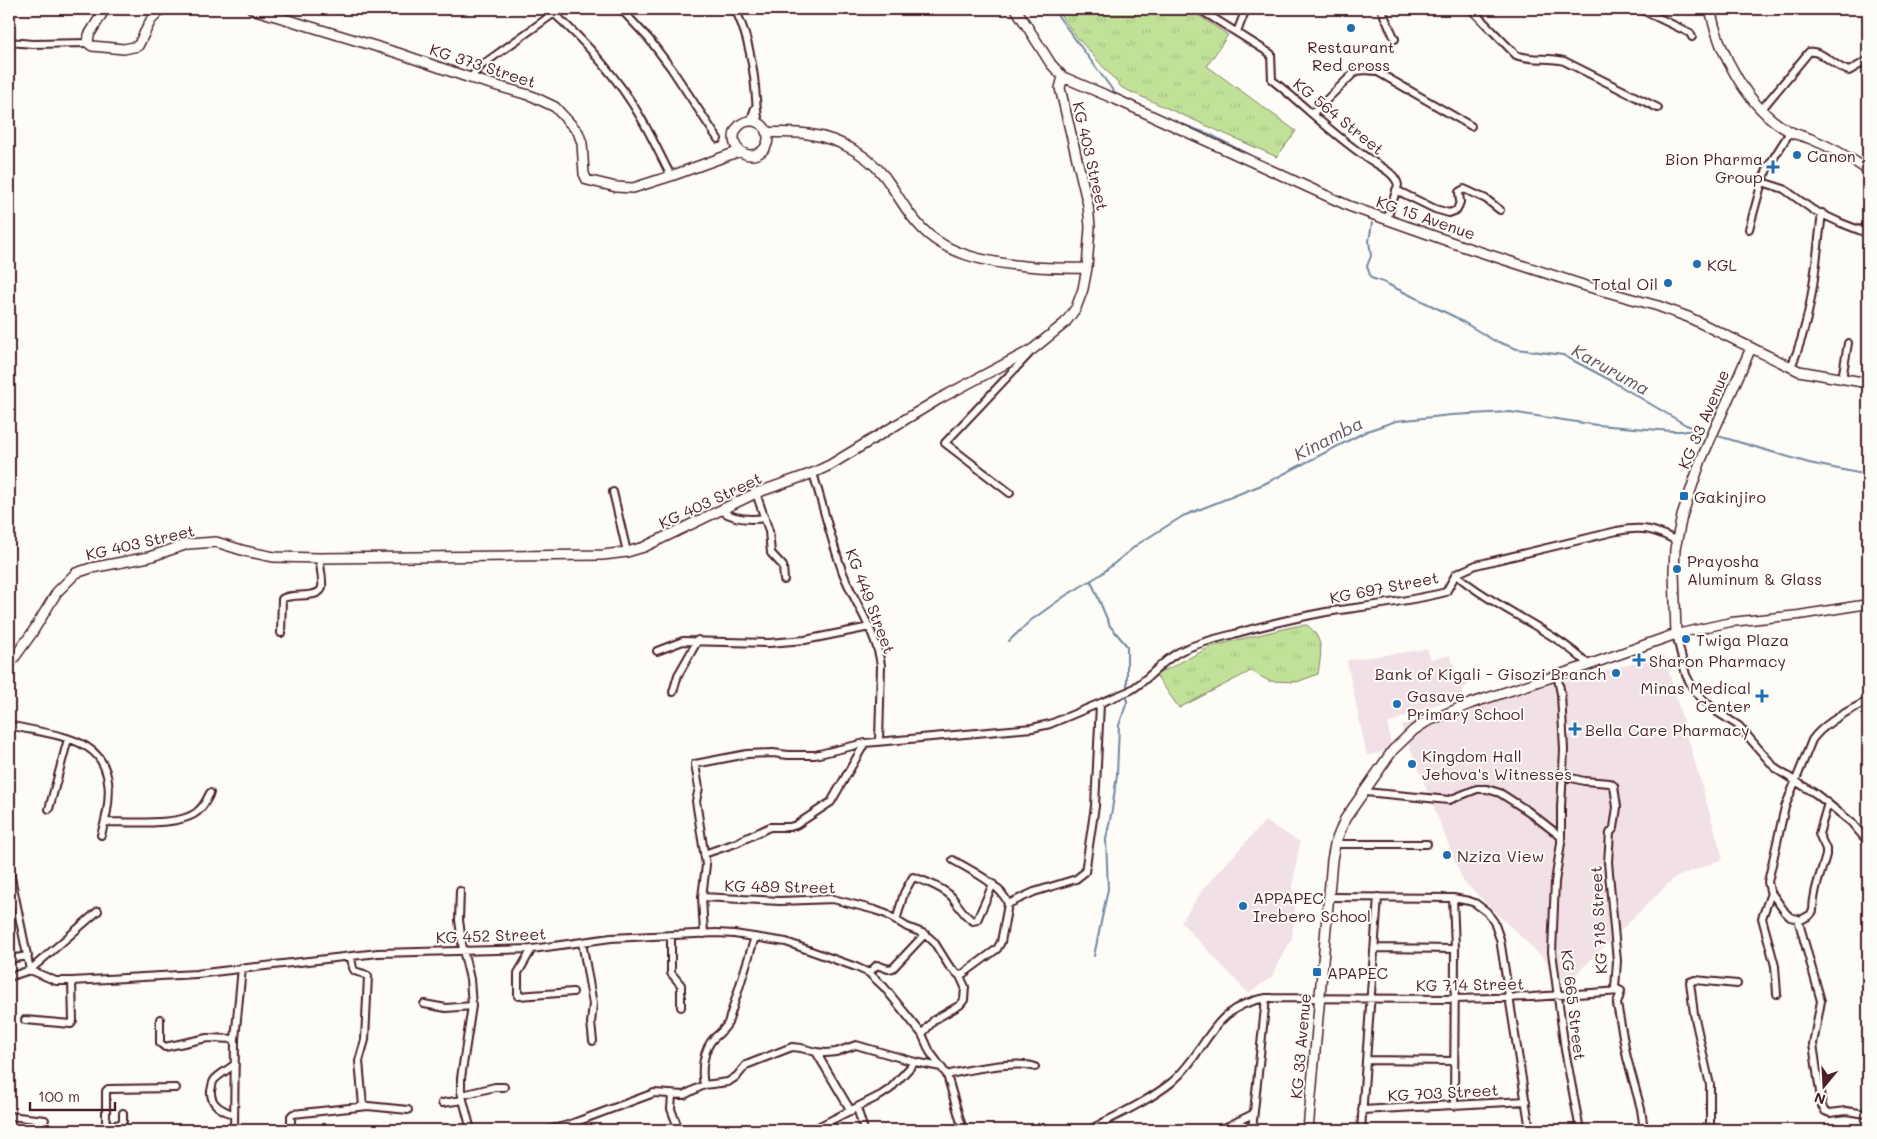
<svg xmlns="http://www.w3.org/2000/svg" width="1877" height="1139" font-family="Mali,sans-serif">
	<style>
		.built { fill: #f1e1e7 }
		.grass { fill: url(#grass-tufts); stroke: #868062 }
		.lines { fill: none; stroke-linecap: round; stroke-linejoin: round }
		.stream { stroke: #72879f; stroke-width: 2 }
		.minor-casing { stroke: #4a1f2b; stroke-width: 10 }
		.tertiary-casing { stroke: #4a1f2b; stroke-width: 11 }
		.secondary-casing { stroke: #4a1f2b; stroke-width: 12 }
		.minor { stroke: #fdfcf7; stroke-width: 6 }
		.tertiary { stroke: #fdfcf7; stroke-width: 8 }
		.secondary { stroke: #fdfcf7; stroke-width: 9 }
		.poi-dot { fill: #1f6fb2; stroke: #fdfcf7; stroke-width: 2 }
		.labels { text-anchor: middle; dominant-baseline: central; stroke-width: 4; stroke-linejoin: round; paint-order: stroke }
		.poi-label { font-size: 16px; fill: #4a1f2b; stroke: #fdfcf7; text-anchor: start }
		.street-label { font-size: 16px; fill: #4a1f2b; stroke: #fdfcf7 }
		.water-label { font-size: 18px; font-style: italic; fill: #5e5365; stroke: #fdfcf7 }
	</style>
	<defs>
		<pattern id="grass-tufts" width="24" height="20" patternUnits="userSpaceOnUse" patternTransform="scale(1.25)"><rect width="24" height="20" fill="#c1e199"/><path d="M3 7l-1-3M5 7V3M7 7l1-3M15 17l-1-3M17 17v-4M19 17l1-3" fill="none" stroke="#a7c184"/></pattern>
	</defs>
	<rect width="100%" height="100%" fill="#fdfcf7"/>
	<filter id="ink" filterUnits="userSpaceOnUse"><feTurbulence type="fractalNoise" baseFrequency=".02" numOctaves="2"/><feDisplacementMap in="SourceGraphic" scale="10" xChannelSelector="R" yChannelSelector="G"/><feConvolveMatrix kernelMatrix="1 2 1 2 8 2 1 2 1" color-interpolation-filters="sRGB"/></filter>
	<g filter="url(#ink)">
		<!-- built -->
		<path class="built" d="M1427,649L1431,659L1450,655L1458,676L1466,675L1468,686L1462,689L1463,695L1412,713L1388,724L1391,749L1367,756L1347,662L1348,660Z
			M1664,655L1723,859L1674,878L1568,982L1463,881L1401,725Z
			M1265,821L1300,842L1292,888L1296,895L1292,938L1271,978L1248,993L1181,922L1204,888Z"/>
		<!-- grass -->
		<path class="grass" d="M1056,9H1189L1228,35L1207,66L1296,131L1277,157L1122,88L1075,35Z
			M1307,625C1325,640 1321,653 1318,674L1297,682L1269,681L1251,671L1179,708L1156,675L1212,646L1296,626Z"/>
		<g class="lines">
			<!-- stream -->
			<path class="stream" d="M1041,9H1043
				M1053,9L1117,96
				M1166,118L1211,135L1251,156
				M1372,223L1369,241L1371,256L1367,266L1371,278L1383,282L1455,317L1493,340L1517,349L1563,355L1610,380L1686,425L1710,433
				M1715,435L1809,463L1868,475
				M1091,581L1110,626L1127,646V690
				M1009,641L1030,621L1065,596L1100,575L1138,544L1183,516L1264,484L1367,431L1396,421L1451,415L1510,412L1597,425L1672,431H1705
				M1094,956L1108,889L1106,839L1112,810L1117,775L1119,725L1127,702V695"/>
			<defs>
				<path id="minor" d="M549,9C584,40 618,78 641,118C652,137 661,157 671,176
					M621,9L649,39L671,68L718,139
					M735,9C745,29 751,54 754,77C756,93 756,108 759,124
					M1199,9L1271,54L1272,80C1304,105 1333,135 1366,157C1377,165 1395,172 1398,185L1387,219
					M1381,9L1395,39
					M1471,9L1516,55C1531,61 1548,57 1564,61L1658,108
					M1640,9L1690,33L1692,37
					M1237,32L1246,9
					M9,42L33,44L88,43
					M470,78L482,65L560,9
					M1761,110L1809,52C1821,49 1836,68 1849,71L1868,60
					M1313,113L1356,71L1366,70L1376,71L1471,126
					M750,122L755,108
					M1762,182L1784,189L1813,210L1841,223L1859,230L1868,227
					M1396,190L1435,209L1449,213L1457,210L1460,202L1459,192L1464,189L1486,199L1500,210
					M1749,229L1762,182L1768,167L1790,132
					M1859,230L1868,234
					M1868,262V260
					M1791,367C1813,317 1815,267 1822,213
					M1842,379L1848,343
					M813,473C823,506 831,540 843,573C855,604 876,631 881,665L879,741
					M613,492L627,552
					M756,493L769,531L771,553L783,566L784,580
					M1010,493L945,443L1029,354
					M722,511C735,520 750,520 765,518
					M1456,574C1465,583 1476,590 1487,597C1521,619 1559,636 1589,665
					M281,633L282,599C291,592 320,600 322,587C323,582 320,564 319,558
					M1676,634L1686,675L1695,692L1717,712L1739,726L1776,769L1816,794L1851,822L1868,842
					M657,651L683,641L769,643L805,640L870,627
					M1557,674L1561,694L1564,750L1561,807V843L1555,882L1552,952L1565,1050L1580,1130
					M673,692L678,675L698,640
					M1868,701C1851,709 1823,724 1812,740L1785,807L1768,882L1770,891L1785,912L1790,917L1798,919L1821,1001L1813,1044L1822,1106L1825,1111L1830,1113L1846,1111L1866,1114L1868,1113
					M9,725C32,731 67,734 87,747C117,765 110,807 101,835
					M1563,776L1584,781L1610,783L1614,786L1617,807L1614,828L1610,833L1608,862L1617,961L1615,988L1621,991L1617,1004L1627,1058L1641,1109L1644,1130
					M1365,792L1449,800L1477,789H1487L1500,793L1528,811L1560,836
					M49,809L68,739
					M106,822C127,822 184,827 199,810C204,806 207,799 210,793
					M1335,844H1427
					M704,854L736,843L770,827H790L796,825L831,802L865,743
					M953,860C970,870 1002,885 1008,904L1001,942L997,949L960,976
					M9,867L30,970L56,981H72L196,974L378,953L532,949L611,938L716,933L734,934L786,942L856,967L869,973L884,987L922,1034L930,1052L947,1075L963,1130
					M460,891L459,920L463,950L470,979L472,1006L461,1078V1092L471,1130
					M1771,893L1762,918L1775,966L1777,994
					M702,897L780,901L833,899L875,910L886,914L907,927L925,934L934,942L949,966L960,976L965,987L964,1000L960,1005L934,1020L922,1034
					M1329,897L1453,898L1469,901L1475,903L1487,912L1494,922L1500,939L1530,1130
					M1453,898L1455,949L1454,1106
					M1008,904L1034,892L1076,879L1085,872L1095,806L1100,704
					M896,921L904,893L913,877C925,881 943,888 952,897C959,906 964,916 973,921L977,920L993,884
					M1799,921L1810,915L1813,911C1813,891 1821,874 1826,855V849L1819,834L1828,803
					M704,934L702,897L706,865L696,801L699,788L695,764L747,754L773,753L788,755H815L865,743L1032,728L1050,724L1129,691C1148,681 1160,662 1179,652C1196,643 1215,639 1234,634C1264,625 1295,618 1326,612C1367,606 1407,602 1446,592L1456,574L1476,565L1617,531C1643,526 1654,529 1677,541
					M671,936V973L681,985V1007
					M582,942L593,1004L591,1023L593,1041
					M1375,948L1455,949
					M532,949L518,973V996L573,992
					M351,957C354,978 354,968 368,976L365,1040L359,1061L363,1106
					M9,959L28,956
					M869,973L877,965L888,969L893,968L925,934
					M9,977L30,970L98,911
					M424,1004L446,1008L472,1006
					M160,1019V1043L165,1047L207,1038L235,1039
					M25,1020L71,1024L73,1021L72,981
					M816,1052L851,1111
					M1366,1060L1454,1061
					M947,1075C965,1070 1018,1060 1035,1067
					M704,1085C701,1071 703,1049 714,1038C720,1033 724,1030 728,1023L755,937
					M462,1095L495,1087H504
					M672,1095L671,1109L679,1130
					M442,1103L463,1100
					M857,1108L864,1130
					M1362,1110L1526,1101
					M234,1115C222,1110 210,1105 211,1091C212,1087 212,1082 215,1079C220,1074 229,1069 235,1064
					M9,1116L45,1120
					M106,1127L120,1124L123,1121V1113
					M106,1130V1091L108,1089L176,1088
					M234,1130L235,1039L242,968
					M291,1130V1116L293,1114L368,1106L408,1110
					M548,1130L568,1125L654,1093L684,1095L704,1085L728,1082L737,1076L746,1065L792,1047L801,1048L816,1052L826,1053L836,1052L856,1045L915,1062L941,1067
					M812,1130L881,1095L890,1089L915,1062
					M1089,1130C1117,1115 1147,1102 1172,1082C1208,1051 1211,1006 1266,998L1454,999L1532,997L1621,991
					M1220,1130L1253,1114
					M1252,1130L1266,998
					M1361,1130L1378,897
					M1710,1130V1085L1694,1014L1690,982L1695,980L1737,984"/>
				<path id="tertiary" d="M1676,634L1731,622L1799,615L1868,604"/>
				<path id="secondary" d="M105,9L89,35L88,43L92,46L124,49L138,46L151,20L162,9
					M252,9L398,53L470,78L532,96L555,107L578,132L582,143L584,174L587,180L616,187L633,188L671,176L740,151
					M1016,9L1051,64L1063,77L1115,99L1349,206L1465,247L1589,287L1658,306L1688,317L1799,371L1868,383
					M1710,9C1719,53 1748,109 1789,131C1796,135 1804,136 1811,139C1831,147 1850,158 1868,170
					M734 138a17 17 0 1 1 34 0a17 17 0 1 1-34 0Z
					M766,132C780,133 794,132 808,134C843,139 874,158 892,187C906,209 919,231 942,244C978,266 1045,269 1087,268
					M9,665L32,633L57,592L76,573L91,568L149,557L188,544L216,542L245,551L274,557L319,558L603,555L627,552L644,547L756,493L813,473L830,465L939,399L1033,349L1065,323L1076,308L1083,289L1087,268L1090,227L1088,205L1060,88L1063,77
					M1308,1130L1332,860L1335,844L1345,819L1393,750L1414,730L1426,722L1472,703L1580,668L1676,634L1674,571L1675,549L1682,516L1701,460L1751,348"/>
			</defs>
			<!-- minor casing -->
			<use href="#minor" class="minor-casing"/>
			<!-- tertiary casing -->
			<use href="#tertiary" class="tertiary-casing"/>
			<!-- secondary casing -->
			<use href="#secondary" class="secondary-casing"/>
			<!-- minor -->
			<use href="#minor" class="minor"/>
			<!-- tertiary -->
			<use href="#tertiary" class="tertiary"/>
			<!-- secondary -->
			<use href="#secondary" class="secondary"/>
		</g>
	</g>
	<!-- markers -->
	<g class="poi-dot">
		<circle cx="1351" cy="28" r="5"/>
		<circle cx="1797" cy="155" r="5"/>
		<path d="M1770.5 159.5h5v5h5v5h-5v5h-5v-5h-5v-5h5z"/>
		<circle cx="1697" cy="264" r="5"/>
		<circle cx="1668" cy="283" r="5"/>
		<rect x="1679" y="491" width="10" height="10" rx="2.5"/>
		<circle cx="1677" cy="569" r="5"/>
		<circle cx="1686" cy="639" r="5"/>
		<path d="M1636.5 652.5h5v5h5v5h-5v5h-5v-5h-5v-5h5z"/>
		<circle cx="1616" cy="673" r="5"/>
		<path d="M1759.5 688.5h5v5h5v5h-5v5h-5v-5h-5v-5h5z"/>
		<circle cx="1397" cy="704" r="5"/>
		<path d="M1572.5 721.5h5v5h5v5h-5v5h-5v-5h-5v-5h5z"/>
		<circle cx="1412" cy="764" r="5"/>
		<circle cx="1447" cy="855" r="5"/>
		<circle cx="1243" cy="906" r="5"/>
		<rect x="1312" y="967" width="10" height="10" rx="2.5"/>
	</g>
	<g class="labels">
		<!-- poi labels -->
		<g class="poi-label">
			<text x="1351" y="46" text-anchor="middle">Restaurant<tspan x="1351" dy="18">Red cross</tspan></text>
			<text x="1807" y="155">Canon</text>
			<text x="1763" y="158" text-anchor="end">Bion Pharma<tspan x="1763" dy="18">Group</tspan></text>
			<text x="1707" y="264">KGL</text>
			<text x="1658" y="283" text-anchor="end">Total Oil</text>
			<text x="1694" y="496">Gakinjiro</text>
			<text x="1687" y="560">Prayosha<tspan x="1687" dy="18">Aluminum &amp; Glass</tspan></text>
			<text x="1696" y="639">Twiga Plaza</text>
			<text x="1649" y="660">Sharon Pharmacy</text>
			<text x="1606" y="673" text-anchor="end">Bank of Kigali - Gisozi Branch</text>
			<text x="1751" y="687" text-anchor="end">Minas Medical<tspan x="1751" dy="18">Center</tspan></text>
			<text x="1407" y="695">Gasave<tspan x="1407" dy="18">Primary School</tspan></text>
			<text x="1585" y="729">Bella Care Pharmacy</text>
			<text x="1422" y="755">Kingdom Hall<tspan x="1422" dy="18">Jehova's Witnesses</tspan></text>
			<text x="1457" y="855">Nziza View</text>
			<text x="1253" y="897">APPAPEC<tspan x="1253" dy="18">Irebero School</tspan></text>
			<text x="1327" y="972">APAPEC</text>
		</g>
		<!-- street labels -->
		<g class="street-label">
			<text transform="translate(483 65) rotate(18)">KG 373 Street</text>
			<text transform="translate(1339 116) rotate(39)">KG 564 Street</text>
			<text transform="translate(1091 156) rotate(77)">KG 403 Street</text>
			<text transform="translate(1426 217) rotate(19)">KG 15 Avenue</text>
			<text transform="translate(1703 419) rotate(-67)">KG 33 Avenue</text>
			<text transform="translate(710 500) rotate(-25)">KG 403 Street</text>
			<text transform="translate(140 542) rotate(-13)">KG 403 Street</text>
			<text transform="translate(1384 587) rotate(-11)">KG 697 Street</text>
			<text transform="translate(871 601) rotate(69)">KG 449 Street</text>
			<text transform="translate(780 886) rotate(1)">KG 489 Street</text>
			<text transform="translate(1598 920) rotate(-93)">KG 718 Street</text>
			<text transform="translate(491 935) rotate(-2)">KG 452 Street</text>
			<text transform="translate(1470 984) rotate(-1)">KG 714 Street</text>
			<text transform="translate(1574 1005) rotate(83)">KG 665 Street</text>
			<text transform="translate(1300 1046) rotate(-85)">KG 33 Avenue</text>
			<text transform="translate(1443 1092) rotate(-3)">KG 703 Street</text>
		</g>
		<!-- water labels -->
		<g class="water-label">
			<text transform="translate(1611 369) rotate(29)">Karuruma</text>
			<text transform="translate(1328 438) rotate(-27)">Kinamba</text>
		</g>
	</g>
	<!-- margin -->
	<rect width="1877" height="1139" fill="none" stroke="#fdfcf7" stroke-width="30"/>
	<rect x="15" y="15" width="1847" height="1109" fill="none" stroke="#4a1f2b" stroke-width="2" filter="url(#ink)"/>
	<!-- north arrow -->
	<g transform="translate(1824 1086) rotate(198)" stroke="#fdfcf7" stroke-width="4" paint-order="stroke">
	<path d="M0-4L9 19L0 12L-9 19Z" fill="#4a1f2b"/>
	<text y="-8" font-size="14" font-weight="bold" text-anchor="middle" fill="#4a1f2b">N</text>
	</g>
	<!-- scale -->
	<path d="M30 1102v8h85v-8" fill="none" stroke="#4a1f2b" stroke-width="2.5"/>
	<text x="38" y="1102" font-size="15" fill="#4a1f2b" stroke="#fdfcf7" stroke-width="4" paint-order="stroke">100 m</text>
</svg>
